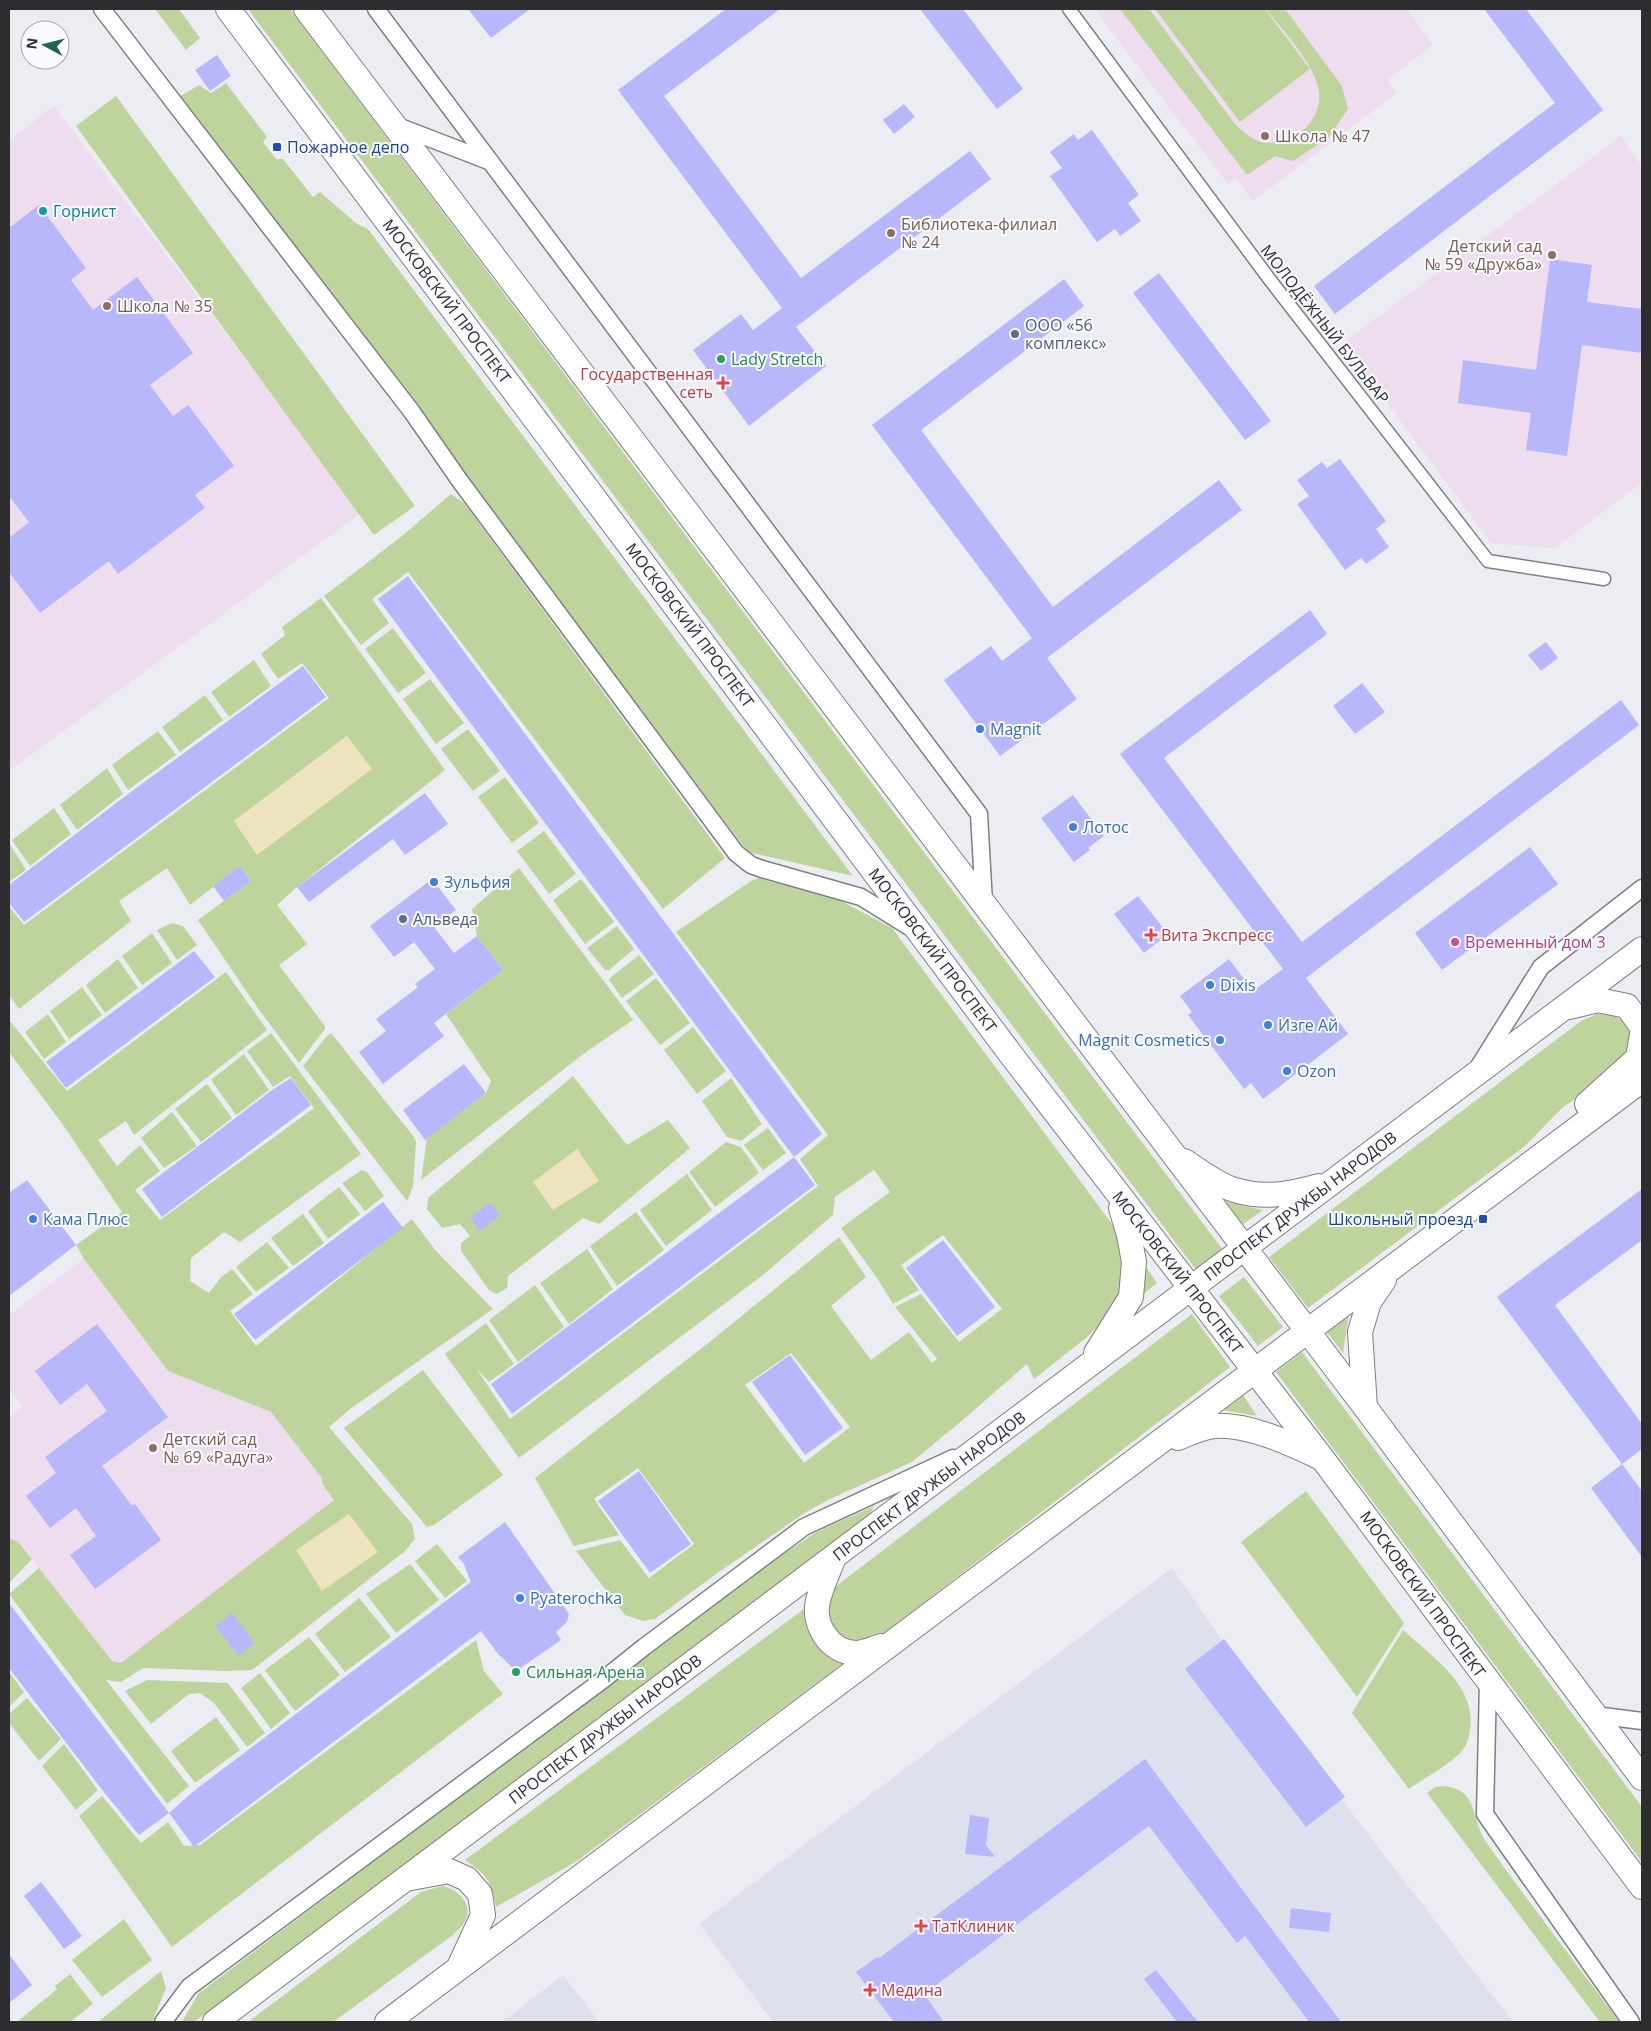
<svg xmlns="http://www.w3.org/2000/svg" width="1651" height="2031" font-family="'Open Sans',sans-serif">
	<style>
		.built { fill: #dfe0ee }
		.education { fill: #edddef }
		.green { fill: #bfd49c; fill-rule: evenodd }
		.sand { fill: #ede3be }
		.building { fill: #b8b7fb }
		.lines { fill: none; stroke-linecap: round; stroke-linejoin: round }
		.pedestrian-casing { stroke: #7f7f85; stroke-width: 15 }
		.minor-casing { stroke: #7f7f85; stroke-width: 19 }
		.secondary-casing { stroke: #7f7f85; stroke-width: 26 }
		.pedestrian { stroke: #fff; stroke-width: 12 }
		.minor { stroke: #fff; stroke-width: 16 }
		.secondary { stroke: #fff; stroke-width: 24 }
		.education-dot { fill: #8d6e63; stroke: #f9fafe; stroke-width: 2 }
		.transit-dot { fill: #1a4fb4; stroke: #f9fafe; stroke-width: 2 }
		.culture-dot { fill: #0f9aa8; stroke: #f9fafe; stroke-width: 2 }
		.service-dot { fill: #5c6f8a; stroke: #f9fafe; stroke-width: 2 }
		.leisure-dot { fill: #2e9e5b; stroke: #f9fafe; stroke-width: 2 }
		.health-dot { fill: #e0444e; stroke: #f9fafe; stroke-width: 2 }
		.shop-dot { fill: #3f7fe0; stroke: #f9fafe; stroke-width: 2 }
		.hotel-dot { fill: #d1479c; stroke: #f9fafe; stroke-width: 2 }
		.labels { text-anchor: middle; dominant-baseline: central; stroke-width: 4; stroke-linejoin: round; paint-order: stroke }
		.education-label { font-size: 16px; fill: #785e54; stroke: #f9fafe; text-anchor: start }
		.transit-label { font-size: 16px; fill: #164399; stroke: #f9fafe; text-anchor: start }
		.culture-label { font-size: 16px; fill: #0d838f; stroke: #f9fafe; text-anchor: start }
		.street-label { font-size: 16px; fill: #2d2d30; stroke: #f9fafe }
		.service-label { font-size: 16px; fill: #4e5e75; stroke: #f9fafe; text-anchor: start }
		.leisure-label { font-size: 16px; fill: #27864d; stroke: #f9fafe; text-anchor: start }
		.health-label { font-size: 16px; fill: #be3a42; stroke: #f9fafe; text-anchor: start }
		.shop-label { font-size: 16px; fill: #366cbe; stroke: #f9fafe; text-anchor: start }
		.hotel-label { font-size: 16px; fill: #b23c85; stroke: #f9fafe; text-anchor: start }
	</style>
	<rect width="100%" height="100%" fill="#ececf3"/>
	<!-- built -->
	<path class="built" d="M1172,1568L1222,1640L1223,1639L1345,1797L1342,1800L1513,2022H773L699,1924Z
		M563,1975L599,2022H502Z"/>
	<!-- education -->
	<path class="education" d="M1094,9H1407L1433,45L1387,80L1397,93L1253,201L1236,179L1228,184Z
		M54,106L361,513L9,771V140Z
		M1621,136L1642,167V483L1555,548L1491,543L1343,343Z
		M84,1259L168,1371L271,1412L321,1477L323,1485L335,1500L121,1663L112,1662L19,1542L9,1538V1418L23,1407L9,1388V1315Z"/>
	<!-- green -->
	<path class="green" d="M155,9H179L200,38L186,50Z
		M248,9H290L1223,1250L1197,1271Z
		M1120,9H1149L1235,124C1244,133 1255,143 1268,143C1295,144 1322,120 1319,93C1317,66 1282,30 1266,9H1285L1342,86L1348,109L1328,138L1293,161L1275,156L1247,175Z
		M1155,9H1265L1310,69L1240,122Z
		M226,83L267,137L263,142L276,159H283L313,197L320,192L357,224L368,229L853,876L748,852L179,97L199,85L211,93Z
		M116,96L415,506L374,535L76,126Z
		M451,494L465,504L725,858L663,909L408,572L372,599L389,623L361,645L324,596L402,536Z
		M321,598L445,770L297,887L277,905L307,944L279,965L325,1026V1029L299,1063L257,1007L198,920L251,881L240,866L190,905L167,868L119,901L131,921L19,1009L9,995V906L24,925L329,698L302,663L278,679L261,654L285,635L282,627ZM347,736L371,769L257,854L234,821Z
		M393,628L426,673L398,693L365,649Z
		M254,660L271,686L229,717L211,692Z
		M430,679L464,723L436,744L403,699Z
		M205,695L223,720L180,752L162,727Z
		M468,729L500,771L473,791L441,749Z
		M158,731L176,755L128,790L112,765Z
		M107,768L123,794L77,830L60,805Z
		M505,777L539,823L512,843L478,797Z
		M54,808L71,834L30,866L12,840Z
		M544,831L576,874L549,894L517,851Z
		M9,843L26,870L9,882Z
		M519,868L633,1020L586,1052L421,1180L427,1138L486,1093L491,1081L446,1014L503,970L477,936L472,909Z
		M765,876L828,894L892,928L1118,1232L1127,1258L1124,1285L1114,1310L1086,1338L1034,1379L1027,1364L964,1419L912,1462L830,1499L806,1512L716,1574L655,1619L643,1621L625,1615L576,1551L620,1540L649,1578L694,1544L638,1468L594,1499L619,1535L574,1546L535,1478L712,1340L839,1237L866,1277L831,1306L871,1360L909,1332L932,1363L937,1359L895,1307L921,1294L959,1342L1002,1309L943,1235L901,1265L919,1290L893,1304L879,1281L841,1228L890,1192L874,1170L835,1197L833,1215L763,1275L519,1458L445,1354L486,1323L514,1364L489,1382L476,1368L510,1419L818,1186L800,1159L828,1135L676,932L751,881ZM791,1353L850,1427L804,1463L745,1385Z
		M581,879L614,922L585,944L553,900Z
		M172,923L183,926L197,945L177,960L157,930Z
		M617,926L634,949L609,970H605L587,948Z
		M152,933L172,963L142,985L122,956Z
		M639,955L654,974L622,998L609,980L611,977Z
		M118,959L138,988L105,1013L86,985Z
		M226,972L267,1030L134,1135L126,1121L98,1140L117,1166L140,1145L160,1171L135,1190L160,1220L314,1108L290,1076L273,1087L247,1051L271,1033L361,1154L240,1242L224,1232L191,1258L190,1281L209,1293L221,1277L232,1269L253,1294L230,1311L256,1346L412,1219L436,1251L493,1309L350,1409L329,1427L412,1524L415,1539L404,1552L252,1670L227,1671L143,1668L121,1682L106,1680L189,1786L167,1804L9,1594L39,1568L112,1661L121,1663L334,1500L323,1485L321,1477L271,1412L168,1371L84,1259L76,1245L122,1212L61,1122L9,1052V1020L67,1091Z
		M656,978L690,1023L660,1045L626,1001Z
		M82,987L102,1015L69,1039L50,1011Z
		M48,1014L66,1042L44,1059L25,1032Z
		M1597,1014H1611L1621,1020L1628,1029L1631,1038L1630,1049L1618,1067L1561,1109L1525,1146L1308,1308L1269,1257L1581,1021Z
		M693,1027L726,1071L697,1094L664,1050Z
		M331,1033L414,1137L416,1142L413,1187L407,1201L303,1066L326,1037Z
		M244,1054L269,1090L236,1115L211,1080Z
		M573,1076L627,1145L668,1120L690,1148L599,1224L583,1218L508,1276L507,1288L496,1294L489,1290L461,1251V1243L470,1236L460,1224L442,1228L427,1209L428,1198Z
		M731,1078L762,1124L741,1141L727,1137L702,1101Z
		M207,1084L232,1118L201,1142L175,1109Z
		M172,1112L197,1146L164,1168L141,1138Z
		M768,1128L786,1153L763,1170L744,1145Z
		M726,1142L741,1147L759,1173L715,1207L689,1172Z
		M362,1170L367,1172L384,1196L365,1211L342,1183Z
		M687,1174L712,1210L666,1246L640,1210Z
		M339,1187L360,1214L328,1239L308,1211Z
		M1224,1201L1263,1210L1242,1225Z
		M636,1212L664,1250L617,1286L590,1246Z
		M303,1214L324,1243L293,1266L271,1238Z
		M267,1242L289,1268L256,1292L236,1267Z
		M587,1249L613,1289L569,1324L540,1283Z
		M1144,1264L1157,1283L1139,1298Z
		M1244,1277L1283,1327L1258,1346L1219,1296Z
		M535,1285L564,1327L518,1362L489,1320Z
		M1192,1314L1230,1367L875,1640L850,1643L830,1627L827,1601L831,1590Z
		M1349,1314L1343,1353L1326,1331Z
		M1302,1352L1642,1807V1862L1276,1372Z
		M423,1370L503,1475L434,1525L427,1527L344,1428Z
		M1243,1395L1257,1416L1222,1410Z
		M1306,1491L1404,1623L1357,1697L1241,1542Z
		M874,1506L865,1525L194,2022H182L198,1994L668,1640L740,1583L815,1533Z
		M9,1538L18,1542L32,1559L9,1583Z
		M437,1544L467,1581L445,1598L415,1561Z
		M410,1564L439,1600L396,1633L366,1594Z
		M359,1598L391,1637L345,1672L315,1634Z
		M804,1609C804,1640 819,1651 846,1661L577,1861L496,1907C491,1881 487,1875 465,1860Z
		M1403,1630C1432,1657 1477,1685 1470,1730C1469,1738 1466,1748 1459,1754C1446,1767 1424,1778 1409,1789L1352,1713Z
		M309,1637L340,1675L295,1711L265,1670Z
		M476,1640L484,1671L503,1694L172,1947L79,1816L102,1796L141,1843L168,1822L184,1846L200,1845Z
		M9,1672L24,1692L9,1707Z
		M260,1673L290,1713L271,1729L241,1688Z
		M147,1680L228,1683L265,1733L247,1747L214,1703L200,1693L189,1694L151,1724L125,1691Z
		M27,1698L61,1739L39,1761L9,1723V1714Z
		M216,1717L240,1750L195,1783L171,1751Z
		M64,1744L98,1790L76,1810L42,1766Z
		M1444,1786C1479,1789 1471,1820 1486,1842C1529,1903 1575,1962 1619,2022H1600L1427,1793L1435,1787Z
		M442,1886C459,1889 475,1906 464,1923C461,1928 456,1931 453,1935L333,2022H248L421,1892Z
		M124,1919L152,1960L102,1997L72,1960Z
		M161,1971L166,1988L152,2022H98Z
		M70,1974L93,2004L70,2022H17L57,1989L55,1986Z"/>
	<!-- sand -->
	<path class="sand" d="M347,736L372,769L257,855L234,821Z
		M577,1149L599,1181L553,1210L533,1182Z
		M349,1514L378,1552L322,1591L296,1550Z"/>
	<!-- building -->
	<path class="building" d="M468,9H530L491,38Z
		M726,9H780L664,96L801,278L970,151L991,179L796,327L826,366L749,426L693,350L741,314L753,330L782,308L618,90Z
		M920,9H963L1023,89L997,109Z
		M1484,9H1526L1603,110L1335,314L1314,286L1555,103Z
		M217,55L231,76L210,91L195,70Z
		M904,104L915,117L894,134L883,120Z
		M1092,130L1139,195L1128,203L1141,221L1120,236L1115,229L1097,242L1050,176L1062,168L1050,152L1074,134L1078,140Z
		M39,205L86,268L71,280L93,310L137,277L193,353L150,385L173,416L188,405L234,466L195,495L205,508L118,574L109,561L40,613L9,572V538L29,522L9,496V228Z
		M1550,259L1592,265L1587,302L1642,309V353L1582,345L1567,456L1526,450L1531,413L1458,403L1463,360L1536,370Z
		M1159,273L1271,421L1245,440L1133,293Z
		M1064,279L1084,306L921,430L1053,607L1219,480L1242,510L1047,658L1077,699L1000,756L944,680L991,646L1002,661L1032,638L872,425Z
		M1340,459L1386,521L1376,529L1389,547L1366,564L1361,558L1345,570L1297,504L1309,496L1297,480L1322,462L1327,468Z
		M408,576L822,1134L794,1157L378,599Z
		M1310,610L1327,634L1164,758L1302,942L1621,700L1639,725L1306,978L1348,1034L1263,1099L1251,1083L1244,1089L1188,1015L1192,1012L1180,996L1229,959L1253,991L1283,969L1120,754Z
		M1546,642L1558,658L1541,671L1528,655Z
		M303,666L326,697L24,922L9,903V885L128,794Z
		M1362,683L1385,712L1355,734L1333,706Z
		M425,793L448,824L405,855L393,839L309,902L297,887Z
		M1073,795L1104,836L1088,848L1090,850L1074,862L1041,818Z
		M1530,847L1558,884L1442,970L1415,933Z
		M240,866L251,881L224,901L213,886Z
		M432,879L456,910L434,927L454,953L477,936L503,970L434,1023L444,1036L383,1084L359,1052L386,1031L376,1019L418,987L415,984L435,969L414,942L394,957L370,926Z
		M1138,896L1168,934L1144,953L1114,914Z
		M194,951L215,977L66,1088L46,1062Z
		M464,1064L486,1093L425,1140L403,1110Z
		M291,1078L311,1105L162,1217L142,1189L272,1090Z
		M794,1157L815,1185L512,1414L491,1384Z
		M27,1180L76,1245L9,1296V1193Z
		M1642,1189V1240L1555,1305L1642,1424V1449L1622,1464L1497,1297Z
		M383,1202L403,1228L255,1340L234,1314Z
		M490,1202L500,1215L480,1231L470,1218Z
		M943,1240L995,1307L957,1336L906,1268Z
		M97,1324L168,1417L102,1466L132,1506L135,1504L161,1540L95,1589L70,1555L96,1536L76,1508L50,1528L26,1496L56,1473L45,1457L107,1411L87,1384L60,1405L35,1371Z
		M790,1355L843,1428L805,1455L752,1382Z
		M1622,1464L1642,1491V1557L1591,1488Z
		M639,1471L691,1544L650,1573L598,1501Z
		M505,1522L569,1614L567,1622L556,1632L561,1640L516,1671L498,1654L481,1631L194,1847L169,1813L195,1790L471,1582L464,1564L458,1557Z
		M9,1603L169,1813L139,1835L103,1791L9,1668Z
		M232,1613L255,1643L238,1656L215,1626Z
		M1224,1639L1345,1797L1306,1827L1185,1669Z
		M1145,1759L1341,2022H1309L1245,1936L1237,1943L1149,1826L924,1994L944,2022H894L856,1972L877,1957L878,1959Z
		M970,1815L989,1818L986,1845L995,1857L965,1854Z
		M41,1882L82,1936L64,1949L24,1896Z
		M1291,1908L1331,1913L1329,1932L1289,1928Z
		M9,1954L32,1985L9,2003Z
		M1156,1970L1198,2022H1177L1144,1979Z"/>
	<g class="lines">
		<defs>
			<path id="pedestrian" d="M1069,9L1270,280L1488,561L1604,579"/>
			<path id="minor" d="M102,9L412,412L460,481L736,853L751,865L762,869L861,897L911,928
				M376,9L979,814L984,903
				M395,125L491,162
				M1479,1066L1541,967L1642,888
				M1488,1682L1485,1814L1631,2022
				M1595,1715L1642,1721
				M163,2022L189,1987L604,1679L644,1647L804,1527L953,1458"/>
			<path id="secondary" d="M228,9L1012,1056L1322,1458L1642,1887
				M306,9L1365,1407L1642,1778
				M1569,1007L1598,1000L1627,1006L1642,1027
				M1587,1104L1638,1058L1642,1034
				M1184,1161C1200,1171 1217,1185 1235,1190C1263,1199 1291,1194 1319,1186
				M1096,1353L1131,1297L1134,1262L1129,1235L1121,1208
				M1365,1407L1360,1332L1369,1302L1384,1280
				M1178,1438C1190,1433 1202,1427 1215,1426C1248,1424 1290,1443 1319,1457
				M834,1557C829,1571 821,1586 818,1601C812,1624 830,1653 856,1653C864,1653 874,1648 882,1646
				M411,1878L449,1871L467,1879L480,1894L483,1915L459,1967
				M215,2022L1642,949
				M387,2022L1642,1080"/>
		</defs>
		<!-- pedestrian casing -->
		<use href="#pedestrian" class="pedestrian-casing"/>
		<!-- minor casing -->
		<use href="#minor" class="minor-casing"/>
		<!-- secondary casing -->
		<use href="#secondary" class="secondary-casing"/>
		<!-- pedestrian -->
		<use href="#pedestrian" class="pedestrian"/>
		<!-- minor -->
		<use href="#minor" class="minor"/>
		<!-- secondary -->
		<use href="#secondary" class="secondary"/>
	</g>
	<!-- markers -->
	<g class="education-dot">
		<circle cx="1265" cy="136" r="5"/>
		<circle cx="891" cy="233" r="5"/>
		<circle cx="1552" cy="255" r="5"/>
		<circle cx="107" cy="306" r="5"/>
		<circle cx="153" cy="1448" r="5"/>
	</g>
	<g class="transit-dot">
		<rect x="272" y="142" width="10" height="10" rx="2.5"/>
		<rect x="1478" y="1214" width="10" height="10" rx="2.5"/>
	</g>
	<circle class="culture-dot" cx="43" cy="211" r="5"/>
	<g class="service-dot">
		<circle cx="1015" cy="334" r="5"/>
		<circle cx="403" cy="919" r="5"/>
	</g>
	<g class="leisure-dot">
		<circle cx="721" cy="359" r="5"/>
		<circle cx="516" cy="1672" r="5"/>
	</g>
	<g class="health-dot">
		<path d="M720.5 375.5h5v5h5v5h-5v5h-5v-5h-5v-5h5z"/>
		<path d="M1148.5 927.5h5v5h5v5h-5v5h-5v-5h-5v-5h5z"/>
		<path d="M918.5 1918.5h5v5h5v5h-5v5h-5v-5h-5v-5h5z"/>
		<path d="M867.5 1982.5h5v5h5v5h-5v5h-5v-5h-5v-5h5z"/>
	</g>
	<g class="shop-dot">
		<circle cx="980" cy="729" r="5"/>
		<circle cx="1073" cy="827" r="5"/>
		<circle cx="434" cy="882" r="5"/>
		<circle cx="1210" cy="985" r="5"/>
		<circle cx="1268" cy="1025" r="5"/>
		<circle cx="1220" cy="1040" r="5"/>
		<circle cx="1287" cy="1071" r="5"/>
		<circle cx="33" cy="1219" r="5"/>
		<circle cx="520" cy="1598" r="5"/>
	</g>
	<circle class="hotel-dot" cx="1455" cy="942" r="5"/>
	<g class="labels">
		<!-- education labels -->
		<g class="education-label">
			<text x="1275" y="136">Школа № 47</text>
			<text x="901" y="224">Библиотека-филиал<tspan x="901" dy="18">№ 24</tspan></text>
			<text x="1542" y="246" text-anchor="end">Детский сад<tspan x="1542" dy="18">№ 59 «Дружба»</tspan></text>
			<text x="117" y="306">Школа № 35</text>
			<text x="163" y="1439">Детский сад<tspan x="163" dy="18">№ 69 «Радуга»</tspan></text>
		</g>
		<!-- transit labels -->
		<g class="transit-label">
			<text x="287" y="147">Пожарное депо</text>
			<text x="1473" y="1219" text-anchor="end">Школьный проезд</text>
		</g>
		<!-- culture labels -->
		<g class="culture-label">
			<text x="53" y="211">Горнист</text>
		</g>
		<!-- street labels -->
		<g class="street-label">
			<text transform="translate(447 301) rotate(53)">МОСКОВСКИЙ ПРОСПЕКТ</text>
			<text transform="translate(1325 324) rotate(52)">МОЛОДЁЖНЫЙ БУЛЬВАР</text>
			<text transform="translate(690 625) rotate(53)">МОСКОВСКИЙ ПРОСПЕКТ</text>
			<text transform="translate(933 950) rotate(53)">МОСКОВСКИЙ ПРОСПЕКТ</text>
			<text transform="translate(1300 1206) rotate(-37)">ПРОСПЕКТ ДРУЖБЫ НАРОДОВ</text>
			<text transform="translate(1178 1272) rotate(52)">МОСКОВСКИЙ ПРОСПЕКТ</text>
			<text transform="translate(929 1486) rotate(-37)">ПРОСПЕКТ ДРУЖБЫ НАРОДОВ</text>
			<text transform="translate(1423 1594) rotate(54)">МОСКОВСКИЙ ПРОСПЕКТ</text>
			<text transform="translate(605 1729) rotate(-37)">ПРОСПЕКТ ДРУЖБЫ НАРОДОВ</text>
		</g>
		<!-- service labels -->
		<g class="service-label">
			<text x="1025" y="325">ООО «56<tspan x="1025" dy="18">комплекс»</tspan></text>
			<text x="413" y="919">Альведа</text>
		</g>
		<!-- leisure labels -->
		<g class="leisure-label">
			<text x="731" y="359">Lady Stretch</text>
			<text x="526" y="1672">Сильная Арена</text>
		</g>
		<!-- health labels -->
		<g class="health-label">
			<text x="713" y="374" text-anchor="end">Государственная<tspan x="713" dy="18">сеть</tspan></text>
			<text x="1161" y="935">Вита Экспресс</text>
			<text x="932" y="1926">ТатКлиник</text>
			<text x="881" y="1990">Медина</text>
		</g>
		<!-- shop labels -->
		<g class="shop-label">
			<text x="990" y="729">Magnit</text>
			<text x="1083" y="827">Лотос</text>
			<text x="444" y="882">Зульфия</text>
			<text x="1220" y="985">Dixis</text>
			<text x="1278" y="1025">Изге Ай</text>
			<text x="1210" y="1040" text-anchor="end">Magnit Cosmetics</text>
			<text x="1297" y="1071">Ozon</text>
			<text x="43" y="1219">Кама Плюс</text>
			<text x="530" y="1598">Pyaterochka</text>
		</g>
		<!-- hotel labels -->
		<g class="hotel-label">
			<text x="1465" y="942">Временный дом 3</text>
		</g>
	</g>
	<!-- border -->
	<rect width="1651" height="2031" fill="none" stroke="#2d2d30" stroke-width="20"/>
	<!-- north arrow -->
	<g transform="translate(45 45) rotate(277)"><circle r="24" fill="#f9fafe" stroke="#a7a8ac"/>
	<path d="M0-4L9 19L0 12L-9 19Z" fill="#206455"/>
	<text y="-8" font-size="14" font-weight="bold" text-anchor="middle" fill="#2d2d30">N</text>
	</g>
</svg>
